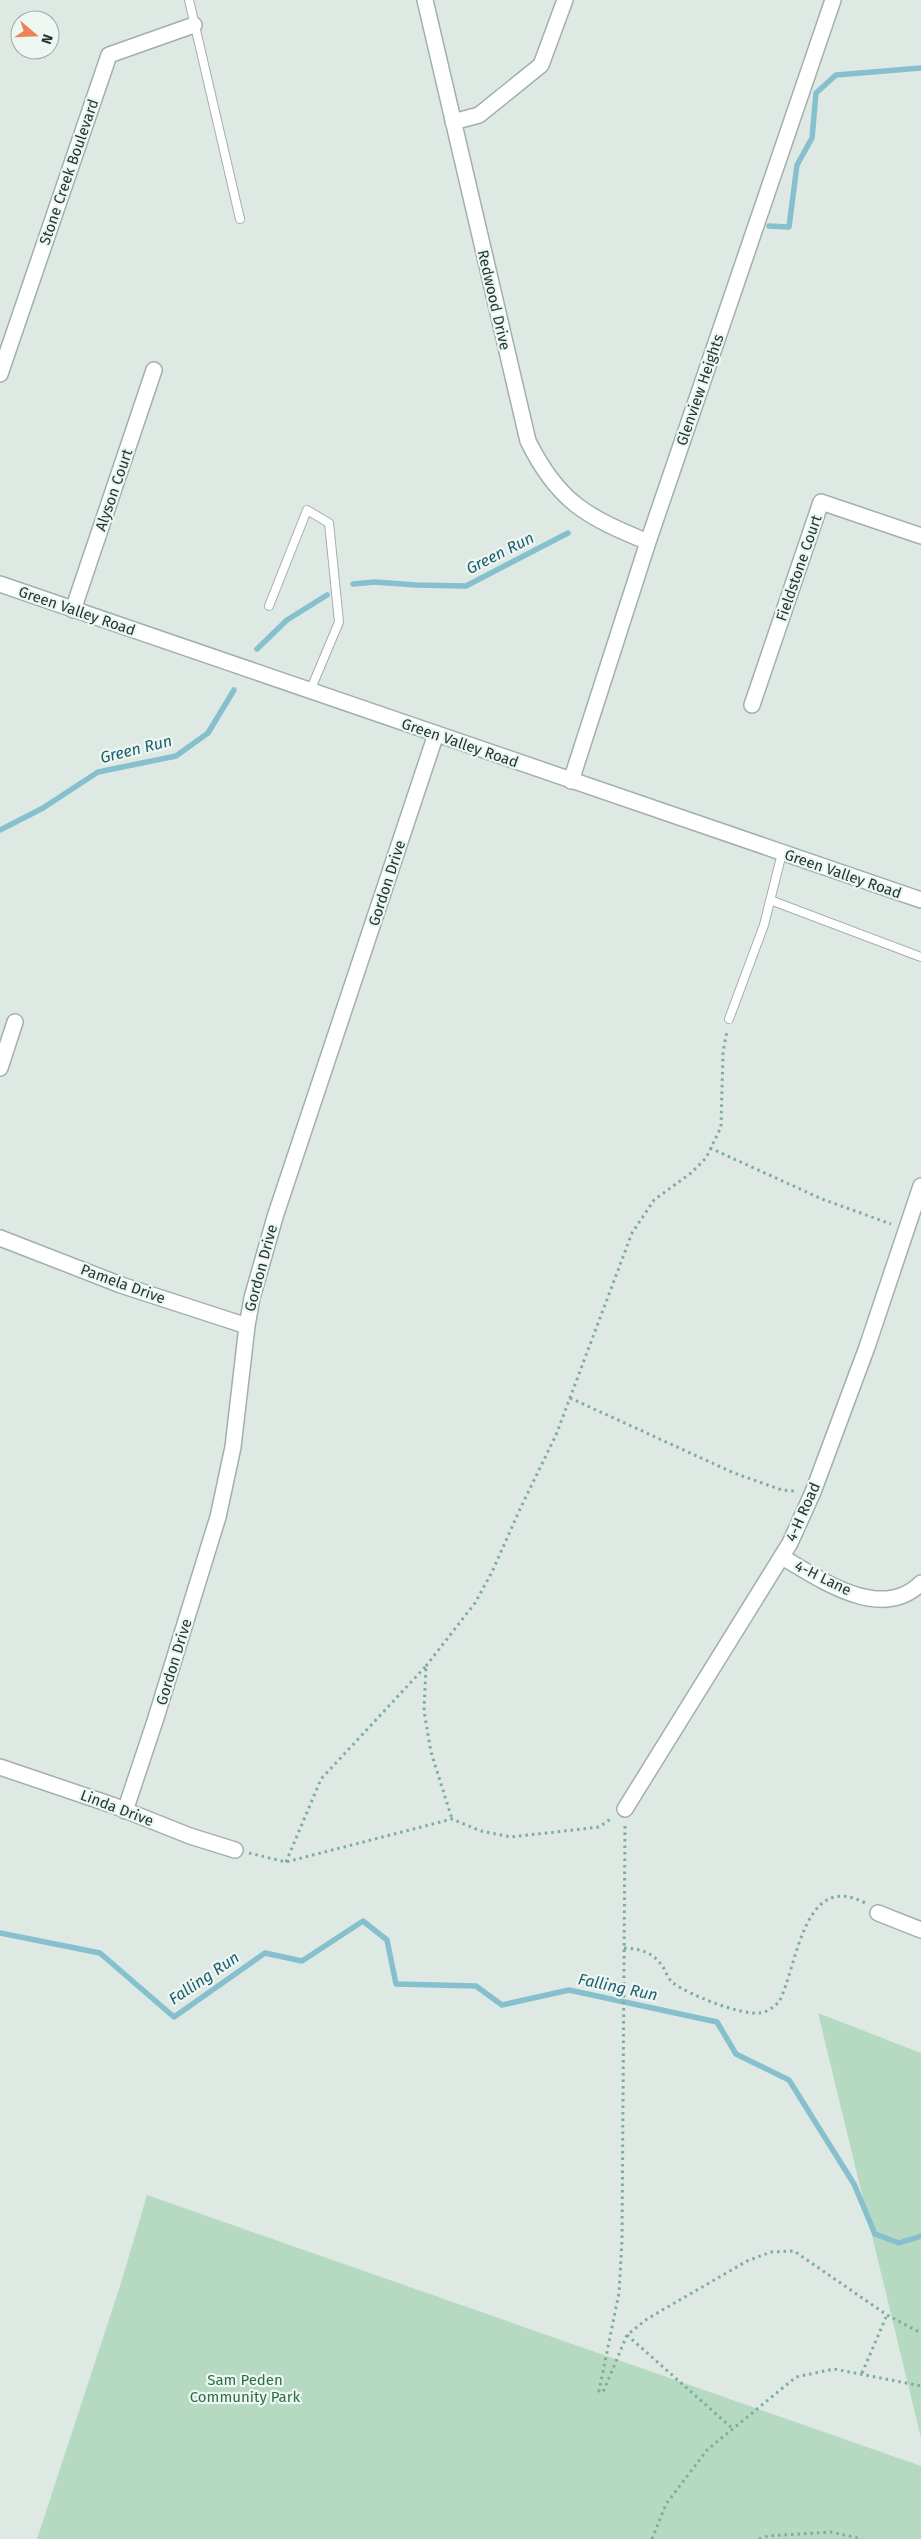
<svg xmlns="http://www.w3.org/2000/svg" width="921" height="2539" font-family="'Fira Sans',sans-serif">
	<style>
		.green { fill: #b6dac1 }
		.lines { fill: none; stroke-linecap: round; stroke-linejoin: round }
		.stream { stroke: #86c0ce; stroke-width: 5.5 }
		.service-casing { stroke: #a1b0ab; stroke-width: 10 }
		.minor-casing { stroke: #a1b0ab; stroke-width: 18 }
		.tertiary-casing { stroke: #a1b0ab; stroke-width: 18 }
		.path { stroke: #7eac9f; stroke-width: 3; stroke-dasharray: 2.5 4; stroke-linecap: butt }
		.service { stroke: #fff; stroke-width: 8 }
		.minor { stroke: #fff; stroke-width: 15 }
		.tertiary { stroke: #fff; stroke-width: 15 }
		.labels { text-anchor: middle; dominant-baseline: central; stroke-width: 4.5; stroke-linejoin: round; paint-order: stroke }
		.street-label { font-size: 15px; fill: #203832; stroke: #eef6f2 }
		.park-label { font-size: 15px; fill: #2b6e47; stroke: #eef6f2 }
		.water-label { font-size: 16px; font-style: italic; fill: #1c6072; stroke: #eef6f2 }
	</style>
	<rect width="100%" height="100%" fill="#dee9e4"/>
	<!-- green -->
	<path class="green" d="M818,2013L921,2053V2438Z
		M147,2195L921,2466V2539H37L121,2283Z"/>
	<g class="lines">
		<!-- stream -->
		<path class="stream" d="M769,226L789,227L797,165L812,138L816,93L836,75L921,68
			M353,584L375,582L416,585L466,586L568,533
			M257,649L287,620L327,595
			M0,830L43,808L98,772L176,756L208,733L234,690
			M0,1933L100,1953L174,2017L265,1953L302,1961L363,1921L387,1940L396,1984L476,1986L502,2005L569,1990L717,2022L736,2054L789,2080L854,2184L875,2234L899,2243L921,2236"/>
		<defs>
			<path id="service" d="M189,0L240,219
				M269,606L307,510L329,523L339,622L310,691
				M770,900L921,957
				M729,1019L764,925L782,853"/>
			<path id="minor" d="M425,0L528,441C558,502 587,517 648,542
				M453,122L479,115L541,65L565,0
				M0,374L109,55L194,25
				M73,610L154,370
				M752,705L821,502L921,536
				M571,781L648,542L833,0
				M0,1068L15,1022
				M0,1238L121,1285L247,1326
				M782,1557C820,1579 881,1623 921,1583
				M0,1767L112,1805L190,1836L235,1850
				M625,1809L790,1543L813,1492L867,1347L921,1186
				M125,1811L155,1721L218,1517L233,1447L247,1326L252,1298L275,1217L436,734
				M878,1913L921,1930"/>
			<path id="tertiary" d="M0,584L921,900"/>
		</defs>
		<!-- service casing -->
		<use href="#service" class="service-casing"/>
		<!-- minor casing -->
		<use href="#minor" class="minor-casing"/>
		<!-- tertiary casing -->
		<use href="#tertiary" class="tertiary-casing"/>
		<!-- path -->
		<path class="path" d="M710,1148L822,1199L891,1224
			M570,1398L734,1473L782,1490L795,1491
			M426,1666L475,1603L492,1572L520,1509L556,1435L632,1233L654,1200L691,1173L706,1158L721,1127L723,1052L727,1031
			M625,1826L622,2240L619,2293L599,2391L603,2392L627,2335L647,2319L747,2261L771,2252L794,2251L887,2315L921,2333
			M249,1853L286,1862L452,1819L481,1831L511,1837L599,1827L612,1818
			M286,1862L321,1779L426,1666L424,1711L431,1752L452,1819
			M624,1948C641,1949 653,1952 663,1967C666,1972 668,1979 673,1983C690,1995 739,2015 760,2013C768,2012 773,2007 779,2002C798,1965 803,1870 865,1903
			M627,2335L733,2429
			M862,2373L887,2315
			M652,2539L666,2504L707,2450L796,2377L834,2369L921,2386
			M759,2539L768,2536L831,2532L862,2539"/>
		<!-- service -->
		<use href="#service" class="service"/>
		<!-- minor -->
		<use href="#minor" class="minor"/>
		<!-- tertiary -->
		<use href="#tertiary" class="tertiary"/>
	</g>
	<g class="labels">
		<!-- street labels -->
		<g class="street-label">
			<text transform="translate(69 172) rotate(-71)">Stone Creek Boulevard</text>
			<text transform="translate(494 300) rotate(77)">Redwood Drive</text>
			<text transform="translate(700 390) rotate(-71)">Glenview Heights</text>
			<text transform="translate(114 490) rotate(-71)">Alyson Court</text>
			<text transform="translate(799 568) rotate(-71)">Fieldstone Court</text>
			<text transform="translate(77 611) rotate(19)">Green Valley Road</text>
			<text transform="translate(460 743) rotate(19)">Green Valley Road</text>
			<text transform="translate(843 874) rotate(19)">Green Valley Road</text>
			<text transform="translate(387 883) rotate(-72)">Gordon Drive</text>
			<text transform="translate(261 1268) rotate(-75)">Gordon Drive</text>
			<text transform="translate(123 1284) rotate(20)">Pamela Drive</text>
			<text transform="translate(803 1512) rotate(-66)">4-H Road</text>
			<text transform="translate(823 1578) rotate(26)">4-H Lane</text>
			<text transform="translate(174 1662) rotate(-73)">Gordon Drive</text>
			<text transform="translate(117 1808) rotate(21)">Linda Drive</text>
		</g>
		<!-- park labels -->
		<g class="park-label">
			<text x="245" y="2380">Sam Peden<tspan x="245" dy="17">Community Park</tspan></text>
		</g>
		<!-- water labels -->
		<g class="water-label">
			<text transform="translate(500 553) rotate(-27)">Green Run</text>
			<text transform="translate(136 749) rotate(-14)">Green Run</text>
			<text transform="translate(204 1978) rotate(-34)">Falling Run</text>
			<text transform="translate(618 1987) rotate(12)">Falling Run</text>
		</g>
	</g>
	<!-- north arrow -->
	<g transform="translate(35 35) rotate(109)"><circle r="24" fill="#eef6f2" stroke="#9caaa5"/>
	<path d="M0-4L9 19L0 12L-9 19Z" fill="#ef8156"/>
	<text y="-8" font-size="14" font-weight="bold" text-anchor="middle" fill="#203832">N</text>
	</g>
</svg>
